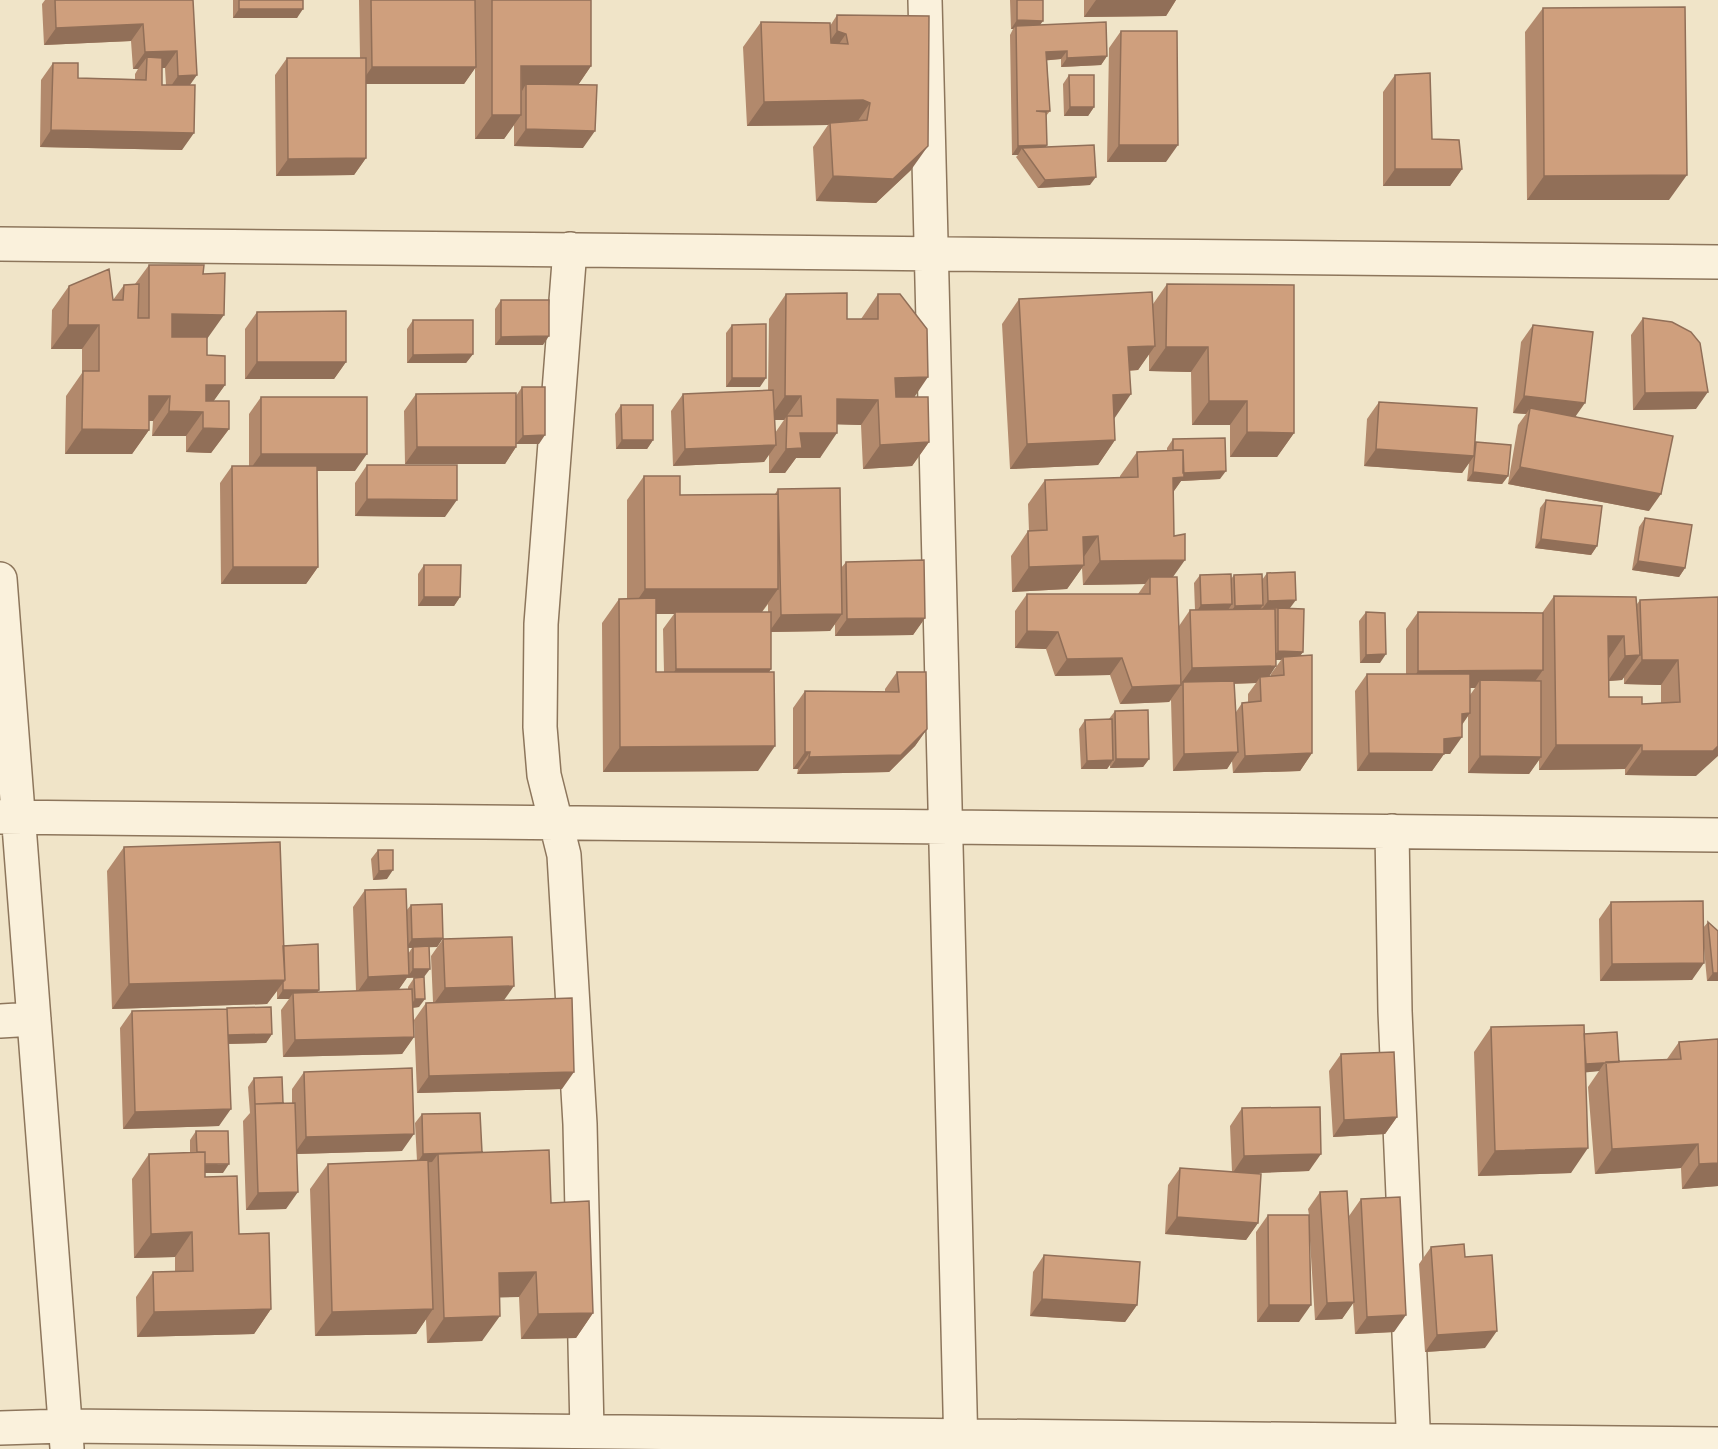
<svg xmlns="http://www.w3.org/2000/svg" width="1718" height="1449" font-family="Literata,serif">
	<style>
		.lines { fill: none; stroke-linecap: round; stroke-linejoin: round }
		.minor-casing { stroke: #8d765c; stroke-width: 36 }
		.minor { stroke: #faf1dc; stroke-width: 33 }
		.wall { fill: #b2896c; fill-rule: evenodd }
		.shaded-wall { fill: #916f58 }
		.building { fill: #cf9f7d; stroke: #916f58; stroke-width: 1.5 }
	</style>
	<rect width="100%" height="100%" fill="#f0e4c8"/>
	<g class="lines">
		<defs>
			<path id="minor" d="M925,0L961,1449
				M0,244L1718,262
				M570,249L541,624L540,727L544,775L564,855L580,1124L587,1431
				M0,579L67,1448
				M0,817L1718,835
				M1392,831L1395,1011L1414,1449
				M0,1021L34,1019
				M0,1428L65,1426L1718,1444"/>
		</defs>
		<!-- minor casing -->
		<use href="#minor" class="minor-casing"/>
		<!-- minor -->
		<use href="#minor" class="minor"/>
	</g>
	<!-- wall -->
	<path class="wall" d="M45,0H193L189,85L182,150L40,147L41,80L53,63L78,78L135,79V74L138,69H133L131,41L44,45L42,4ZM162,68H165L166,85H162Z
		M233,0H303L297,18H233Z
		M359,0H591V66L578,85L583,148L514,146V125L504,139H475V68L464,84H366V158L354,175L276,176L275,75L287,58H360Z
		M1010,0H1043L1040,25L1107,56L1101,65L1061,67V59L1047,60L1050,111L1046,116L1047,145L1046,147L1090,185L1038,188L1016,157L1018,155H1012L1010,35L1013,29H1011Z
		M1084,0H1176L1166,16L1084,17Z
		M1543,8L1669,200H1527L1525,32Z
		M837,15L911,170L876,203L816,201L813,147L828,125L747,126L743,47L761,22L830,26Z
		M1121,31L1166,162H1107L1109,48Z
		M1069,75L1094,107L1088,116H1064L1063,84Z
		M1395,75L1432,139L1462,169L1450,186H1383V92Z
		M149,265L203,274L207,355L225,385L213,401L229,429L211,453L186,452V436H152L153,421H149V430L132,454H65L66,396L82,373V349H51L52,310L69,286L113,300L124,285L135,284Z
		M1167,284L1294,433L1277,457H1230V425H1192L1191,372L1149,371V354L1138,370L1129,371L1114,418L1115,440L1098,465L1010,469L1002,324L1019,299L1153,304Z
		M786,294L847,319H861L878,294L915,397L929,442L912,466L863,469L861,425L837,424L820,458H796L785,473H769V454L764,462L673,466L671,411L683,394L768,391L769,319ZM775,420H784L775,433Z
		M501,300L543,345H495V309Z
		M257,312L346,362L334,379H245V329Z
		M1643,318L1696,409L1633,410L1631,335Z
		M413,320L473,354L466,363H407V329Z
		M732,325L760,387H726V333Z
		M1533,325L1576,416L1649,511L1508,484L1518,425L1526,414L1513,413L1521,342Z
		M522,387L539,444H516V447L505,464H405L404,411L416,394L516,396Z
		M261,397L355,471H317L318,567L306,584H221L220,483L232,466H249V414Z
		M1379,402L1474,445L1476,442L1508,476L1502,484L1467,481L1469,463L1462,473L1364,466L1367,419Z
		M621,405L653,440L647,449H616L615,414Z
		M1173,439L1220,479L1181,481L1174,491L1173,577L1179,626L1190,610H1195L1194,583L1200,575L1231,579L1234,575L1262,580L1267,573L1290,608L1303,652L1300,656L1312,753L1300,771L1233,773L1232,761L1227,769L1173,771L1171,700L1169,702L1120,704L1110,675L1055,676L1046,649L1015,648V611L1027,594H1138L1145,584L1083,585L1082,568L1067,589L1012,592L1011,556L1028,531H1029L1028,504L1045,480L1120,478V476L1137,452L1167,450V448ZM1276,660H1281L1271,674V676H1269ZM1256,683L1248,694V702L1242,703L1236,712L1234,684Z
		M367,465L445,517L355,516V483Z
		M644,476L680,495L775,494L778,489L841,568L846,562L925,618L913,635L835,636V624L830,631L771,632V669L769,672L758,771L603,772L602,623L619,599H627V500ZM768,604V612H762ZM656,614H674L663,629L664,672H656Z
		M1546,500L1597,546L1591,555L1535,548L1540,508Z
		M1645,518L1685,568L1679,577L1632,570L1639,527Z
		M424,565L460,597L454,606H418V574Z
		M1554,596L1637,604L1640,600L1718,597L1696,776L1625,775V769L1539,770V760L1529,774L1468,773V716L1462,725L1450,754H1444L1432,771H1357L1355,691L1367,674H1406V629L1418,612L1542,613ZM1624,677V684L1661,685V703L1642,704L1609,697V681L1622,680ZM1470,688H1475L1470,695Z
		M1366,612L1380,663H1360L1359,621Z
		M897,672L927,729L915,746L889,772L797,774L798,769H793V708L805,691L885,692V689Z
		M1115,711L1149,759L1143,767L1110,768V765L1107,769H1081L1079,729L1085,720L1109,719Z
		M124,847L283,946L319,990L317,992L356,991L353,907L365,890L406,911L411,905L443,938L437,947H429L419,1007L413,1008L414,1037L402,1054L283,1057L281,1010L289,999H277V991L267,1004L112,1009L107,871ZM408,948H412L408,954ZM407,977V978L422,977L414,978L408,987V989H399Z
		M378,850L387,879L373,880L371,859Z
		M1611,902L1703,928L1708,922L1718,931V981H1707L1704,948L1692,980L1600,981L1599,919Z
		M443,939L504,1000L562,1089L417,1093L414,1020L426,1003L433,1002L431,956Z
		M132,1011L272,1034L266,1043L229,1044L219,1126L123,1129L120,1028Z
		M1491,1027L1584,1034L1619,1062L1667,1059L1679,1042L1718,1039V1186L1682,1189L1681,1168L1595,1174L1588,1087L1599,1071L1586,1072L1571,1173L1478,1176L1474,1052Z
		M1341,1054L1397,1117L1385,1134L1333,1137L1329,1071Z
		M304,1072L402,1151L297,1154L286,1209L246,1210L243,1121L250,1113L248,1087L254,1078L283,1103H292V1089Z
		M1242,1108L1309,1171L1244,1173L1258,1223L1246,1240L1165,1234L1168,1185L1180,1168L1232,1172L1230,1126Z
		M422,1114L482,1152L551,1203L593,1313L576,1338L521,1339L519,1297H499L482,1341L427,1343L426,1319L416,1334L315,1336L310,1189L328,1164L417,1161L415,1123Z
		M196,1131L223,1173H205V1177L239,1234L271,1309L254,1334L137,1337L136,1297L153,1272H175V1257L134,1258L132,1179L149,1154L190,1153V1140Z
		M1320,1192L1351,1258L1349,1216L1361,1199L1394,1332L1355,1334L1353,1303L1342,1319L1315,1320L1309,1225L1299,1322H1257L1256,1232L1268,1215H1309L1308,1209Z
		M1431,1247L1465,1257L1485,1348L1425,1352L1419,1264Z
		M1044,1255L1137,1305L1125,1322L1030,1316L1033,1272Z"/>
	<!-- shaded-wall -->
	<path class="shaded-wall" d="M1096,0H1176L1166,16L1084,17Z
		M239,9H303L297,18H233Z
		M1017,20L1043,21L1037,29L1016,26L1013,29H1011Z
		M143,24L131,41L44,45L56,28Z
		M837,31L846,34L829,58L820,55Z
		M177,51L165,68L146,69L147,57L138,69H133L145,52Z
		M1067,51L1061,59L1040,61L1046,52Z
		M1107,56L1101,65L1061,67L1067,58Z
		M521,66H591L574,91L526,84L522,91Z
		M372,67H476L464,84H360Z
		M197,75L185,92L166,93L178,76Z
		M863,100L870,103L853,128L830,123L828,125L747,126L764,102Z
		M1070,107H1094L1088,116H1064Z
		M492,115H521L504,139H475Z
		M526,129L595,131L583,148L514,146Z
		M51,130L194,133L182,150L40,147Z
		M1047,145L1041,153L1022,148L1018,155H1012L1018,146Z
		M1119,145H1178L1166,162H1107Z
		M928,146L911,170L876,203L816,201L833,176Z
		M366,158L354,175L276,176L288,159Z
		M1395,169H1462L1450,186H1383Z
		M1687,175L1669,200H1527L1544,176Z
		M1096,177L1090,185L1038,188L1045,180Z
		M172,314L224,315L207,339H155Z
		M68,325H99L82,349H51Z
		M549,336L543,345H495L501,337Z
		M1155,346L1138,370L1111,371L1128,347Z
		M1166,347H1208L1191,372L1149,371Z
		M473,354L466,363H407L413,355Z
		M257,362H346L334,379H245Z
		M928,377L911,402H878L895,378Z
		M732,378H766L760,387H726Z
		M206,385H225L208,409H189Z
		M1708,392L1696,409L1633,410L1645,393Z
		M1131,394L1114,419L1113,395Z
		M149,396H170L153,421L132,420Z
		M785,396H801L784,420H768Z
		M1524,396L1585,403L1573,420L1530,408L1526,414L1513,413Z
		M837,399L878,400L861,425L820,424Z
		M1209,401H1247L1230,425H1192Z
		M169,411L203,412L186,436H152Z
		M203,428L229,429L211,453L186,452Z
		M82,429L149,430L132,454H65Z
		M1247,432L1294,433L1277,457H1230Z
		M800,433H837L820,458H796L785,473H769L786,449Z
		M545,435L539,444H516L523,436Z
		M622,440H653L647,449H616Z
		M1115,440L1098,465L1010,469L1027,444Z
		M929,442L912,466L863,469L880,445Z
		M776,445L764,462L673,466L685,449Z
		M417,447H516L505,464H405Z
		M1376,449L1474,456L1462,473L1364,466Z
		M261,454H367L355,471H249Z
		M1520,467L1661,494L1649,511L1508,484Z
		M1226,471L1220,479L1181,481L1166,502L1175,473Z
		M1473,472L1508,476L1502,484L1467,481Z
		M367,499L457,500L445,517L355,516Z
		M1098,536L1081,561L1083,537Z
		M1541,539L1597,546L1591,555L1535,548Z
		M1185,560L1168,584L1150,577L1145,584L1083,585L1100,561Z
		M1638,561L1685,568L1679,577L1632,570Z
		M1084,565L1067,589L1012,592L1029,567Z
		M233,567H318L306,584H221Z
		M645,589H778L761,613L675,612L674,614H628Z
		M424,597H460L454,606H418Z
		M1296,600L1290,608L1262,609L1268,601Z
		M1232,604L1226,613L1195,614L1201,605Z
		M1263,605L1257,614L1228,615L1235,606Z
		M842,614L830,631L769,632L781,615Z
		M925,618L913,635L835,636L847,619Z
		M1027,631L1058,632L1046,649L1015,648Z
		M1608,636H1624L1607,661Z
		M1278,651L1303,652L1297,660L1283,657L1281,660H1271Z
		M1386,654L1380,663H1360L1366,655Z
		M1640,655L1622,680L1608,681L1625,656Z
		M1122,658L1110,675L1055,676L1067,659Z
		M1642,660H1678L1661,685L1624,684Z
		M1276,666L1265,683L1260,677L1256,683L1183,685V682L1180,685L1192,668Z
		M676,669H771L759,686L664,687Z
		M1543,670L1531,687L1480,680L1475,688H1406L1418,671Z
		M1181,685L1169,702L1120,704L1132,687Z
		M1470,713L1458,730L1462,714Z
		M927,729L915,746L889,772L797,774L809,757Z
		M1462,737L1450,754H1444L1432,771H1357L1369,753L1444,739Z
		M1556,745H1642L1625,769L1539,770Z
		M775,746L758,771L603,772L620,747Z
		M1718,746V756L1696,776L1625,775L1642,751Z
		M805,752H810L798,769H793Z
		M1238,752L1227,769L1173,771L1184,754Z
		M1312,753L1300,771L1233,773L1245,756Z
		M1480,756L1541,757L1529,774L1468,773Z
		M1116,759H1149L1143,767L1110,768Z
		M1113,760L1107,769H1081L1087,761Z
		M393,870L387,879L373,880L379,871Z
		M443,938L437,947L406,948L412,939Z
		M1704,963L1692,980L1600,981L1612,964Z
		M413,969H430L424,977L407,978Z
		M1713,973H1718V981H1707Z
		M409,975L397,992L356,994L368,977Z
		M285,980L267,1004L112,1009L129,984Z
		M514,986L502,1003L433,1005L445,988Z
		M283,990H319L313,998L293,993L289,999H277Z
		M415,999H425L419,1007L409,1008Z
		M272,1034L266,1043L222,1044L228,1035Z
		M414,1037L402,1054L283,1057L295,1040Z
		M1605,1062L1599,1071L1580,1073L1586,1064Z
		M574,1072L562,1089L417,1093L429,1076Z
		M231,1109L219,1126L123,1129L135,1112Z
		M1397,1117L1385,1134L1333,1137L1344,1120Z
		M414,1134L402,1151L294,1154L306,1137Z
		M1698,1144L1681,1168L1595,1174L1612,1149Z
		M1588,1148L1571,1173L1478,1176L1495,1151Z
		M423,1154H438L432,1162L417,1163Z
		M1321,1154L1309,1171L1232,1174L1244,1156Z
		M1718,1163V1186L1682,1189L1699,1164Z
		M229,1164L223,1173H191L197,1165Z
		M298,1192L286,1209L246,1210L258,1193Z
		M1177,1217L1258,1223L1246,1240L1165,1234Z
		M192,1232L175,1257L134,1258L151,1234Z
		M536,1272L519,1297L481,1298L499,1273Z
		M1042,1299L1137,1305L1125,1322L1030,1316Z
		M1354,1302L1342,1319L1315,1320L1327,1303Z
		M1269,1305H1311L1299,1322H1257Z
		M271,1309L254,1334L137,1337L154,1312Z
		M433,1309L416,1334L315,1336L332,1312Z
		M593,1313L576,1338L521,1339L538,1314Z
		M1406,1315L1394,1332L1355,1334L1367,1317Z
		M500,1316L482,1341L427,1343L444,1318Z
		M1497,1331L1485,1348L1425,1352L1437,1335Z"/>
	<!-- building -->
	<path class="building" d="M55,0H193L197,75L178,76L177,51L145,52L143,24L56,28Z
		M239,0H303V9H239Z
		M371,0H475L476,67H372Z
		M492,0H591V66H521V115H492Z
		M1017,0H1043V21L1017,20Z
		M1685,7L1687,175L1544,176L1543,8Z
		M837,15L929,16L928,146L893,179L833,176L830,123L867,120L870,103L863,100L764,102L761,22L830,23L831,43L848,44L846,34L837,31Z
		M1106,22L1107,56L1067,58V51L1046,52L1050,111H1036L1046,112L1047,145L1018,146L1016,26Z
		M1121,31H1177L1178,145H1119Z
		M147,57L162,58V85H195L194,133L51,130L53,63H78V78L146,80Z
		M287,58H366V158L288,159Z
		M1430,73L1432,139L1459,140L1462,169H1395V75Z
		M1069,75H1094V107H1070Z
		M526,84L597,85L595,131L526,129Z
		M1094,145L1096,177L1045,180L1022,148Z
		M149,265H204L203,274L225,273L224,315L172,314V337H207V355L225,356V385H206V401H229V429L203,428V412L169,411L170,396H149V430L82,429L83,371H99V325H68L69,286L109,269L113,300H123L124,285L139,284L138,318H149Z
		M1167,284L1294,285V433L1247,432V401H1209L1208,347H1166Z
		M1152,292L1155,346L1128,347L1131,394L1113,395L1115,440L1027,444L1019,299Z
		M847,293V319H878V294H900L927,329L928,377L895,378L896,397H928L929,442L880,445L878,400L837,399V433H800L802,448L786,449L787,416H802L801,396H785L786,294Z
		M501,300H549V336L501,337Z
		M346,311V362H257V312Z
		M1643,318L1672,322L1691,332L1700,343L1708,392L1645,393Z
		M413,320H473V354L413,355Z
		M766,324V378H732V325Z
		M1533,325L1593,332L1585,403L1524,396Z
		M522,387H545V435L523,436Z
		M773,390L776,445L685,449L683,394Z
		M516,393V447H417L416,394Z
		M261,397H367V454H261Z
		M1379,402L1477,408L1474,456L1376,449Z
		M621,405H653V440H622Z
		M1530,408L1673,436L1661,494L1520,467Z
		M1225,438L1226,471L1183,473V450H1173V439Z
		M1476,442L1511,445L1508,476L1473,472Z
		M1183,450L1184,477L1173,478L1174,536L1185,534V560L1100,561L1098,536L1083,537L1084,565L1029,567L1028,531L1047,530L1045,480L1138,477L1137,452Z
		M367,465H457V500L367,499Z
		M232,466H317L318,567H233Z
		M644,476H680V495L778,494V589H645Z
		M840,488L842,614L781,615L778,489Z
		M1546,500L1602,506L1597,546L1541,539Z
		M1645,518L1692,525L1685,568L1638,561Z
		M924,560L925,618L847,619L846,562Z
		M424,565H461L460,597H424Z
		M1295,572L1296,600L1268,601L1267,573Z
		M1231,574L1232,604L1201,605L1200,575Z
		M1262,574L1263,605L1235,606L1234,575Z
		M1150,577H1177L1181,685L1132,687L1122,658L1067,659L1058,632L1027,631V594H1150Z
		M1554,596L1636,597L1640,655L1625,656L1624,636H1608L1609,697H1642V704L1680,702L1678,660H1642L1640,600L1718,597V746L1713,751H1642V745H1556Z
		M656,598V672H774L775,746L620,747L619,599Z
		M1278,608L1304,609L1303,652L1278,651Z
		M1275,609L1276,666L1192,668L1190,610Z
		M675,612H771V669H676Z
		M1366,612L1385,613L1386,654L1366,655Z
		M1418,612L1543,613V670L1418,671Z
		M1312,655V753L1245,756L1242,703L1261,701L1260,677L1284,675L1283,657Z
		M897,672H926L927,729L901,755L809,757L810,752H805V691L899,692Z
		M1367,674H1470V713L1462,714V737L1444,739V754L1369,753Z
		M1480,680L1541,681V757L1480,756Z
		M1234,681L1238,752L1184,754L1183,682Z
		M1148,710L1149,759H1116L1115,711Z
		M1112,719L1113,760L1087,761L1085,720Z
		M280,842L285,980L129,984L124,847Z
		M378,850H393V870L379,871Z
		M406,889L409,975L368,977L365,890Z
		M1703,901L1704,963L1612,964L1611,902Z
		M442,904L443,938L412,939L411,905Z
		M1708,922L1718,931V973H1713Z
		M512,937L514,986L445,988L443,939Z
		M318,944L319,990H283V982L285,980L283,946Z
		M429,946L430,969H413V947Z
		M424,977L425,999H415L414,978Z
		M412,989L414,1037L295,1040L293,993Z
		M572,998L574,1072L429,1076L426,1003Z
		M271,1007L272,1034L228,1035L227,1008Z
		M227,1009L231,1109L135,1112L132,1011Z
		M1584,1025L1588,1148L1495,1151L1491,1027Z
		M1617,1032L1619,1062L1586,1064L1584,1034Z
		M1718,1039V1163L1699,1164L1698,1144L1612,1149L1606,1062L1681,1059L1679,1042Z
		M1394,1052L1397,1117L1344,1120L1341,1054Z
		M412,1068L414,1134L306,1137L304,1072Z
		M282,1077L283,1103L255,1104L254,1078Z
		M295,1103L298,1192L258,1193L255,1104Z
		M1320,1107L1321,1154L1244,1156L1242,1108Z
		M480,1113L482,1152L423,1154L422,1114Z
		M196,1131H228L229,1164H205V1152H197Z
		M549,1150L551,1203L589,1201L593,1313L538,1314L536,1272L499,1273L500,1316L444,1318L438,1154Z
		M205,1152V1177L237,1176L239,1234L269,1233L271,1309L154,1312L153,1272L193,1271L192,1232L151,1234L149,1154Z
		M428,1160L433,1309L332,1312L328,1164Z
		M1180,1168L1261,1174L1258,1223L1177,1217Z
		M1347,1191L1354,1302L1327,1303L1320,1192Z
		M1400,1197L1406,1315L1367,1317L1361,1199Z
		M1268,1215H1309L1311,1305H1269Z
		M1464,1244L1465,1257L1492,1255L1497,1331L1437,1335L1431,1247Z
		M1044,1255L1140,1262L1137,1305L1042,1299Z"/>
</svg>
